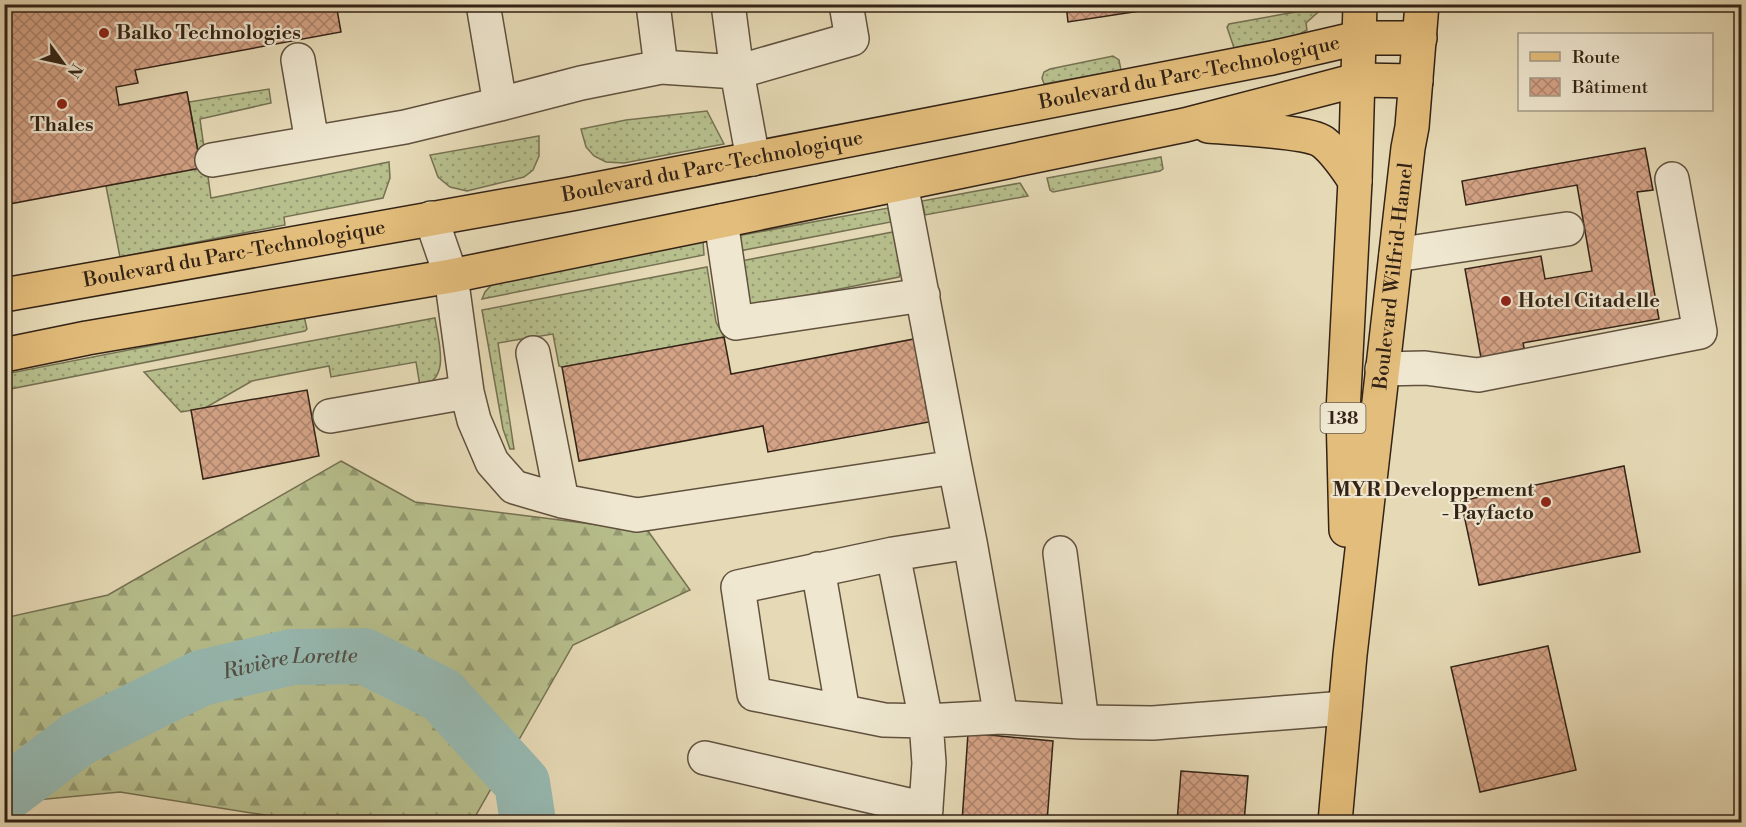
<svg xmlns="http://www.w3.org/2000/svg" width="1746" height="827" font-family="'Libre Bodoni',serif">
	<style>
		.grass { fill: url(#grass-dots); stroke: #757152; stroke-width: 1.5 }
		.forest { fill: url(#forest-firs); stroke: #757152; stroke-width: 1.5 }
		.lines { fill: none; stroke-linecap: round; stroke-linejoin: round }
		.river { stroke: #97bab3; stroke-width: 56 }
		.building { fill: url(#building-cross-hatch); stroke: #332316; stroke-width: 1.5 }
		.minor-casing { stroke: #60513e; stroke-width: 36 }
		.major-casing { stroke: #332316; stroke-width: 36 }
		.minor { stroke: #efe7d0; stroke-width: 33 }
		.major { stroke: #e3bd7b; stroke-width: 33 }
		.poi-dot { fill: #8f2418; stroke: #efe7d0; stroke-width: 2 }
		.labels { text-anchor: middle; dominant-baseline: central; stroke-width: 4.5; stroke-linejoin: round; paint-order: stroke }
		.shield { fill: #efe7d0; stroke: #6b5e4e; stroke-width: 1.5 }
		.shield-label { font-size: 18px; font-weight: bold; fill: #332316 }
		.poi-label { font-size: 20px; font-weight: bold; fill: #332316; stroke: #efe7d0; text-anchor: start }
		.street-label { font-size: 20px; fill: #332316; stroke: #efe7d0 }
		.water-label { font-size: 21px; font-style: italic; fill: #515045; stroke: #efe7d0 }
	</style>
	<defs>
		<pattern id="grass-dots" width="8" height="8" patternUnits="userSpaceOnUse" patternTransform="scale(1.5)"><rect width="8" height="8" fill="#b7bf8d"/><path d="M2 2h.1M6 6h.1" fill="none" stroke="#959b72" stroke-width="1.8" stroke-linecap="round"/></pattern>
		<pattern id="forest-firs" width="22" height="20" patternUnits="userSpaceOnUse" patternTransform="scale(1.5)"><rect width="22" height="20" fill="#b7bf8d"/><path d="M5 1l3.5 6h-7zM16 11l3.5 6h-7z" fill="#959b72"/></pattern>
		<pattern id="building-cross-hatch" width="8" height="8" patternUnits="userSpaceOnUse" patternTransform="scale(1.5)"><rect width="8" height="8" fill="#d4a386"/><path d="M0 0l8 8M0 8l8-8" fill="none" stroke="#ad846d"/></pattern>
	</defs>
	<rect width="100%" height="100%" fill="#e6dab6"/>
	<filter id="stains"><feTurbulence type="fractalNoise" baseFrequency=".00333" numOctaves="4"/><feColorMatrix values="0 0 0 0 .2 0 0 0 0 .09 0 0 0 0 .02 0 0 0 .5 -.17"/></filter>
	<radialGradient id="worn" r=".72"><stop offset=".6" stop-color="#630" stop-opacity="0"/><stop offset="1" stop-color="#630" stop-opacity=".3"/></radialGradient>
	<!-- grass -->
	<path class="grass" d="M1310,5H1326L1306,23L1307,30L1294,37L1234,48L1227,27L1229,24L1306,10Z
		M1113,56L1119,60L1121,70L1044,84L1042,78L1044,72L1050,69Z
		M269,89L271,103L200,119L211,198L389,162L390,178L383,198L284,217L285,225L120,257L106,186L201,168L189,102Z
		M707,111L724,144L624,163L606,162L594,156L586,147L581,129L626,120Z
		M539,136V156L533,170L524,177L467,191L450,187L438,177L430,155Z
		M1161,157L1163,169L1160,171L1053,192L1050,190L1047,178Z
		M1020,183L1028,196L925,215L922,201Z
		M888,208L891,222L739,251L737,236Z
		M893,232L901,271L899,277L754,306L748,302L741,261Z
		M703,241L704,255L482,299L485,292L497,279Z
		M707,267L716,322L724,337L562,367L559,366L553,334L498,343L514,449H510L503,429L482,310Z
		M304,316L307,329L305,331L5,390V374Z
		M435,318C438,340 452,381 420,386L416,362L331,377L329,366L252,381L205,408L181,412L144,372Z"/>
	<!-- forest -->
	<path class="forest" d="M341,461L415,502L648,531L690,590L573,645L472,822H308L120,792L5,803L4,618L108,595Z"/>
	<g class="lines">
		<!-- river -->
		<path class="river" id="s1" d="M4,795L78,739L201,678L292,657L364,656L442,695L522,783L528,822"/>
	</g>
	<!-- building -->
	<path class="building" d="M4,4H336L341,32L135,70L138,83L116,87L119,105L187,92L201,168L4,205Z
		M1066,4H1166V7L1068,22Z
		M1645,148L1653,190L1637,192L1659,319L1523,343L1527,361L1483,369L1465,269L1541,256L1545,279L1592,271L1577,185L1466,205L1462,181Z
		M724,337L731,374L914,339L929,422L768,452L763,426L579,461L562,367Z
		M307,390L319,456L203,479L191,410Z
		M1624,466L1640,552L1479,585L1461,501Z
		M1548,646L1576,770L1480,792L1451,667Z
		M968,733L1053,741L1047,822H962Z
		M1181,771L1248,776L1244,822H1177Z"/>
	<g class="lines">
		<defs>
			<path id="minor" d="M483,4L500,104L581,83L661,67L737,72L728,4
				M653,4L661,67
				M298,60L312,142
				M753,159L737,72L852,39L846,4
				M212,160L405,127L500,104
				M431,218L451,276L467,392L474,420L492,462L514,487L562,501L637,515L955,467L901,184
				M721,221L736,323L923,295
				M1396,255L1567,229
				M533,353L562,501
				M1382,369L1425,368L1478,375L1700,332L1672,179
				M330,416L467,392
				M955,467L970,542L1001,717L926,721L893,554L970,542
				M1060,553L1082,722
				M893,554L738,587L754,694L884,720L926,721L929,763L925,822
				M818,569L843,712
				M1001,717L1082,722L1153,723L1345,708
				M705,758L926,809"/>
			<g id="major">
				<path d="M1208,126C1230,128 1308,131 1323,142C1336,152 1346,168 1355,181"/>
				<path id="s2" d="M4,295L571,194L1272,58L1358,38H1420"/>
				<path d="M4,355L87,338L451,276L721,221L1185,125L1357,80L1416,81"/>
				<path d="M1346,530L1343,412L1355,181L1360,4"/>
				<path id="s3" d="M1335,822L1350,655L1408,148L1412,127L1422,4"/>
			</g>
		</defs>
		<!-- minor casing -->
		<use href="#minor" class="minor-casing"/>
		<!-- major casing -->
		<use href="#major" class="major-casing"/>
		<!-- minor -->
		<use href="#minor" class="minor"/>
		<!-- major -->
		<use href="#major" class="major"/>
	</g>
	<!-- markers -->
	<g class="poi-dot">
		<circle cx="104" cy="33" r="6"/>
		<circle cx="62" cy="104" r="6"/>
		<circle cx="1506" cy="301" r="6"/>
		<circle cx="1546" cy="502" r="6"/>
	</g>
	<g class="labels">
		<!-- shield labels -->
		<rect class="shield" x="1320.5" y="403" width="45" height="30" rx="4.5"/>
		<g class="shield-label">
			<text x="1343" y="418">138</text>
		</g>
		<!-- poi labels -->
		<g class="poi-label">
			<text x="116" y="33">Balko Technologies</text>
			<text x="62" y="125" text-anchor="middle">Thales</text>
			<text x="1518" y="301">Hotel Citadelle</text>
			<text x="1534" y="490" text-anchor="end">MYR Developpement<tspan x="1534" dy="23">- Payfacto</tspan></text>
		</g>
		<!-- street labels -->
		<g class="street-label">
			<text stroke="none"><textPath href="#s2" startOffset="1206">Boulevard du Parc-Technologique</textPath></text>
			<text stroke="none"><textPath href="#s2" startOffset="720">Boulevard du Parc-Technologique</textPath></text>
			<text stroke="none"><textPath href="#s2" startOffset="234">Boulevard du Parc-Technologique</textPath></text>
			<text stroke="none"><textPath href="#s3" startOffset="549">Boulevard Wilfrid-Hamel</textPath></text>
		</g>
		<!-- water labels -->
		<g class="water-label">
			<text stroke="none"><textPath href="#s1" startOffset="321">Rivière Lorette</textPath></text>
		</g>
	</g>
	<!-- margin -->
	<rect width="1746" height="827" fill="none" stroke="#e6dab6" stroke-width="24"/>
	<rect x="6" y="6" width="1734" height="815" fill="none" stroke="#332316" stroke-width="3"/>
	<rect x="12" y="12" width="1722" height="803" fill="none" stroke="#332316" stroke-width="1.5"/>
	<!-- legend -->
	<rect x="1518" y="33" width="195" height="78" fill="#efe7d0" stroke="#a49986" stroke-width="1.5"/>
	<rect x="1530" y="52" width="30" height="9" fill="#e3bd7b" stroke="#a49986" stroke-width="1.5"/>
	<text x="1572" y="63" font-size="18" fill="#332316">Route</text>
	<rect x="1530" y="78" width="30" height="18" fill="url(#building-cross-hatch)" stroke="#a49986" stroke-width="1.5"/>
	<text x="1572" y="93" font-size="18" fill="#332316">Bâtiment</text>
	<!-- north arrow -->
	<g transform="translate(63 63) rotate(123)" stroke="#efe7d0" stroke-width="4.5" paint-order="stroke">
	<path d="M0-4.5L10 22L0 15L-10 22Z" fill="#332316"/>
	<text y="-9" font-size="16" font-weight="bold" text-anchor="middle" fill="#332316">N</text>
	</g>
	<rect width="100%" height="100%" filter="url(#stains)"/>
	<rect width="100%" height="100%" fill="url(#worn)"/>
</svg>
